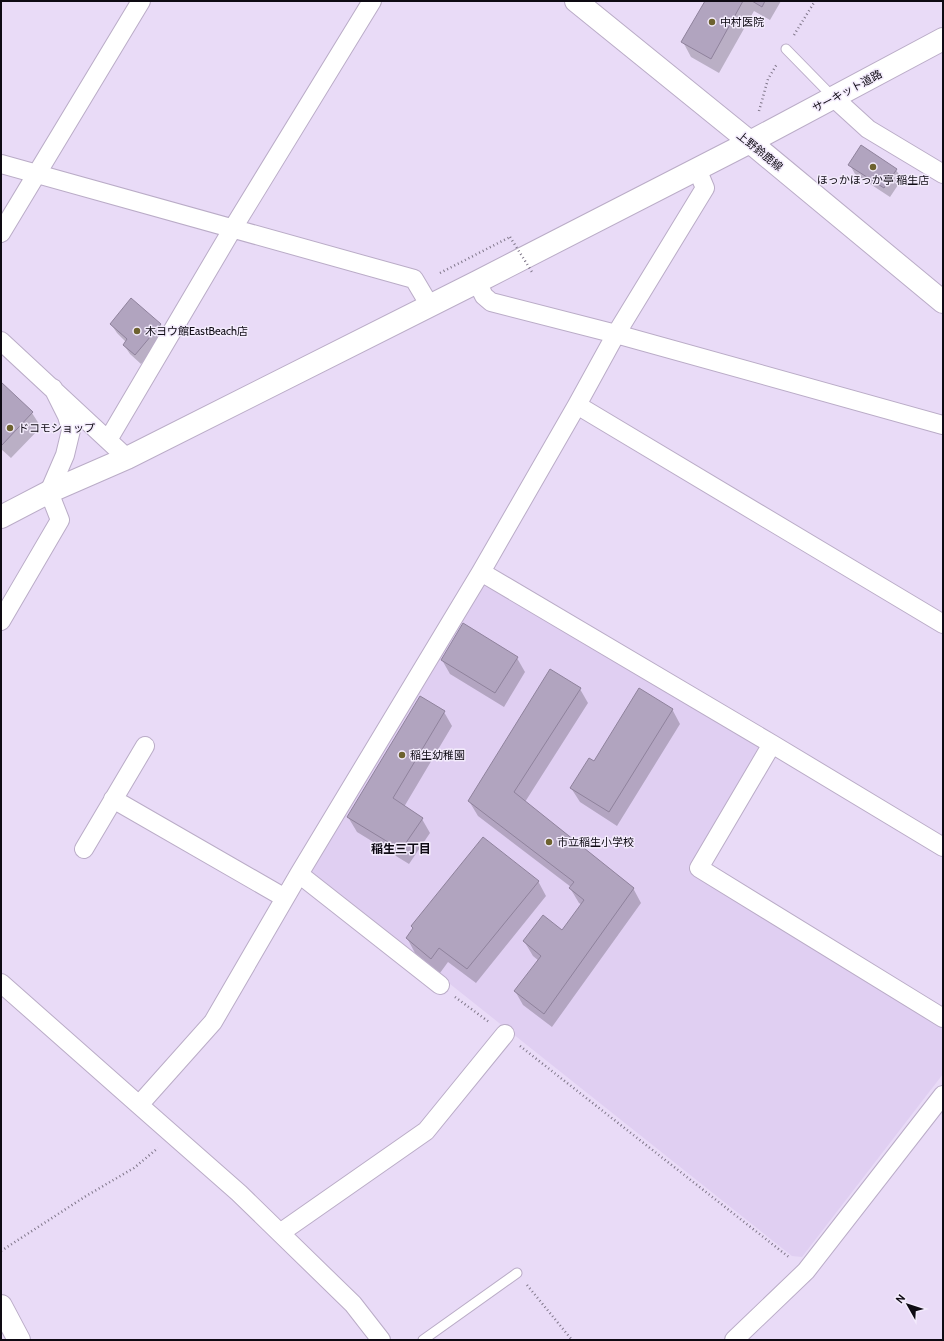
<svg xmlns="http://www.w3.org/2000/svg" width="944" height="1341" font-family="Cabin,'Noto Sans JP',sans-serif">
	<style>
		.built { fill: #e0cff2 }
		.shadow { fill: #0003 }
		.building { fill: #b1a4bf; stroke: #8f829c }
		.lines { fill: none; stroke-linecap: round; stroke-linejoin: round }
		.lane-casing { stroke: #baacc7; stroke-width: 11 }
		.street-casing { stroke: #baacc7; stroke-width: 20 }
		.secondary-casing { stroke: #baacc7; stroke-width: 24 }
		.path { stroke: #7f7689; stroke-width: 2.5; stroke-dasharray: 1 3; stroke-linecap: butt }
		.lane { stroke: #fff; stroke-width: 9 }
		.street { stroke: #fff; stroke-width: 18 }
		.secondary { stroke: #fff; stroke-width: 22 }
		.path-bridge { stroke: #7f7689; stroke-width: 2.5; stroke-dasharray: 1 3; stroke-linecap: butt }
		.poi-dot { fill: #6d622f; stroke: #f3ebfc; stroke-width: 1.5 }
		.labels { text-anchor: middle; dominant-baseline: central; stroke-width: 3; stroke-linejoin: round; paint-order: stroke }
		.poi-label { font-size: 11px; fill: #0e0a13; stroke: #f3ebfc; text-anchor: start }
		.street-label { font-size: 11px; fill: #0e0a13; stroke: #f3ebfc }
		.neighbourhood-label { font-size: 12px; font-weight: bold; fill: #0e0a13; stroke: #f3ebfc }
	</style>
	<rect width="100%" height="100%" fill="#e9dbf7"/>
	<!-- built -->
	<path class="built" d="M484,580L762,749L690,870L943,1023V1074L802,1257L792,1256L308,871Z"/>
	<!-- shadow -->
	<path class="shadow" d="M703,1H781L770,20L754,11L719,73L691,57L683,42L705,2Z
		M850,165L896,170L902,179L890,197L855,174Z
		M111,324H160L166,334L141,364L130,354L124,345L126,342L117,333Z
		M1,384L32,413L41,427L11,458L1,449Z
		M517,658L525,672L504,707L450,674L442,660Z
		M580,689L588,703L525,802L633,888L641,903L552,1027L523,1005L515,991L539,961L533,956L524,941L562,931L582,905L579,903L570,888L571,887L478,816L469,801Z
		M672,709L680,724L617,826L580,802L571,788L594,763Z
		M444,712L452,726L404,807L422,819L430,833L409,864L357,832L348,817Z
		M538,881L546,896L476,983L448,962L440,973L415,953L407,938Z"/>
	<!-- building -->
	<path class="building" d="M705,1H743L711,59L681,42Z
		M752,1H765L762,7Z
		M861,145L897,169L884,188L848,165Z
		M131,298L161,324L135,355L123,345L127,339L110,324Z
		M1,382L33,412L2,445L1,443Z
		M463,623L518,657L495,693L441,660Z
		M550,669L581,688L514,792L634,888L544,1014L514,991L541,956L523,941L543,915L562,930L584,900L569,888L574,882L468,801Z
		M639,688L673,709L609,812L570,788L589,758L594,761Z
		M420,696L445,711L393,798L423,818L401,850L347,817Z
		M483,837L539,881L467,969L439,948L431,959L406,938L413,928L411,926Z"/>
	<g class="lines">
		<defs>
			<path id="lane" d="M786,49L834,98
				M423,1340L517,1273"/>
			<path id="street" d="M834,98L868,129L943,174
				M1,164L414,279L430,306
				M1,233L141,1
				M477,282L484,296L491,302L616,334L943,425
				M1,341L127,458
				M577,405L943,624
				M108,440L233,228L372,1
				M481,572L772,744L943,847
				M1,621L60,520L49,492L65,455L71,430L67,416L53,388
				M772,744L699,868L943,1018
				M113,799L285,898
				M84,849L145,746
				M299,874L440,985
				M1,983L139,1105L239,1193L353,1304L381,1340
				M139,1105L213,1022L299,874L481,572L577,405L616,334L705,188L697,169
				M280,1233L426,1131L505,1034
				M734,1340L806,1271L943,1095"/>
			<path id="secondary" d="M576,1L750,142L943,302
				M1,517L49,492L127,458L477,282L750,142L943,39
				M1,1306L19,1340"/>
		</defs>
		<!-- lane casing -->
		<use href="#lane" class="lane-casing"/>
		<!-- street casing -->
		<use href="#street" class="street-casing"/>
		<!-- secondary casing -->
		<use href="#secondary" class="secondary-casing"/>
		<!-- path -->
		<path class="path" d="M794,35L815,1
			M759,111L768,79L777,64
			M440,273L510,237
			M455,997L489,1022
			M520,1046L790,1258
			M1,1251L86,1196L134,1168L158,1148
			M527,1285L572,1340"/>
		<!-- lane -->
		<use href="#lane" class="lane"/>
		<!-- street -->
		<use href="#street" class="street"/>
		<!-- secondary -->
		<use href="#secondary" class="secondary"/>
		<!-- path-bridge -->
		<path class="path-bridge" d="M510,237L532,272"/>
	</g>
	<!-- markers -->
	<g class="poi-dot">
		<circle cx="712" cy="22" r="4"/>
		<circle cx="873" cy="167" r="4"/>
		<circle cx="137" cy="331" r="4"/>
		<circle cx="10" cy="428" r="4"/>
		<circle cx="402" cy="755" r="4"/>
		<circle cx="549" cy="842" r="4"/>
	</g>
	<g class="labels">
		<!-- poi labels -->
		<g class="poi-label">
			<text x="720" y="22">中村医院</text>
			<text x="873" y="180" text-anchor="middle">ほっかほっか亭 稲生店</text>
			<text x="145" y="331">木ヨウ館EastBeach店</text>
			<text x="18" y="428">ドコモショップ</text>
			<text x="410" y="755">稲生幼稚園</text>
			<text x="557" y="842">市立稲生小学校</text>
		</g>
		<!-- street labels -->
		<g class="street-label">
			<text transform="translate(847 91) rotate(-28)">サーキット道路</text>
			<text transform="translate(760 151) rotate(39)">上野鈴鹿線</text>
		</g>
		<!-- neighbourhood labels -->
		<g class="neighbourhood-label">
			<text x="401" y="848">稲生三丁目</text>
		</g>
	</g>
	<!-- border -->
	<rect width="944" height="1341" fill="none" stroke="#0e0a13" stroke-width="4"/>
	<!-- north arrow -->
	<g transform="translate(908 1305) rotate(309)" stroke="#f3ebfc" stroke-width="3" paint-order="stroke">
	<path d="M0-3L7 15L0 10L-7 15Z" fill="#0e0a13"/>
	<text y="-6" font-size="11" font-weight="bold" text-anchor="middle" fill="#0e0a13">N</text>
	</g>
</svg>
